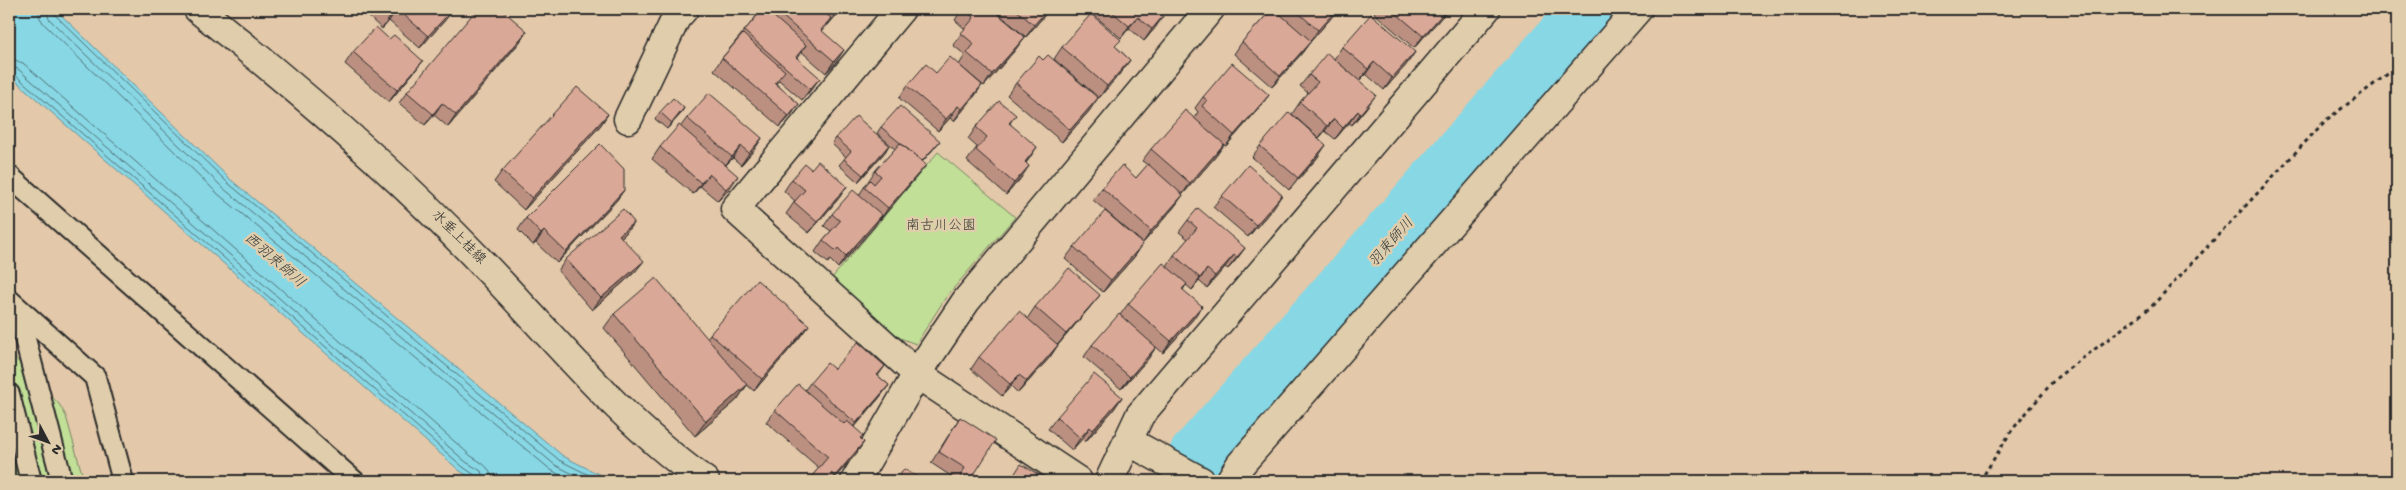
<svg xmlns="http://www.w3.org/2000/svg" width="2406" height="490" font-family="'Gochi Hand','Klee One',sans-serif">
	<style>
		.green { fill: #c1df97; stroke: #768561 }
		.water { fill: #88d7e5; stroke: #63929b }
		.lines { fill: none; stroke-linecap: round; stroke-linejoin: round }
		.shore { stroke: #507075; stroke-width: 1 }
		.river { stroke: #88d7e5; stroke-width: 70 }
		.lane-casing { stroke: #2b2b2b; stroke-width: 24 }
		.street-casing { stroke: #2b2b2b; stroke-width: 31 }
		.secondary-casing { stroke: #2b2b2b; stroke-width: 31 }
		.path { stroke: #2b2b2b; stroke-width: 3; stroke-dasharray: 4 4; stroke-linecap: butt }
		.lane { stroke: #e0cdab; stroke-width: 20 }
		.street { stroke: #e0cdab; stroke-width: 28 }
		.secondary { stroke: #e0cdab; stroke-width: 28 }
		.wall { fill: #bb9081; stroke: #2b2b2b }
		.shaded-wall { fill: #997669; stroke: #2b2b2b }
		.building { fill: #daa896; stroke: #2b2b2b }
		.labels { text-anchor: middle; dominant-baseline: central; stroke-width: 5; stroke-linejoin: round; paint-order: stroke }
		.park-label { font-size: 14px; fill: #3a3d36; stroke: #e0cdab }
		.street-label { font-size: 14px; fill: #2b2b2b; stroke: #e0cdab }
		.water-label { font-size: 15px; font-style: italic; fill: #343c3e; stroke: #e0cdab }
	</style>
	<rect width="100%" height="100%" fill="#e3c8a9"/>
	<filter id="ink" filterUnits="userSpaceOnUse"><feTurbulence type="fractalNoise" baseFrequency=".02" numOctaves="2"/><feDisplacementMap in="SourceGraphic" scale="10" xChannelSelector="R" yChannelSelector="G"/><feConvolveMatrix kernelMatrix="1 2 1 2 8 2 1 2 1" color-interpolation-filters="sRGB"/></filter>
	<g filter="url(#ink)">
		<!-- green -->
		<path class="green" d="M938,152L1015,217L946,297L916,344L900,338L832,278Z
			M9,352L59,404L66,416L84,481H9Z"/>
		<!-- water -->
		<path class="water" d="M9,9H54L57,11L231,180L563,456L612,481H476L460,471L9,75Z"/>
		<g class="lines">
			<!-- shore -->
			<path class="shore" d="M38,9L40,18L44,24L218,194L551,470L571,481
				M46,9L49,19L223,188L555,465L587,481
				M52,9L54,14L228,183L559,460L601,481
				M9,58L23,63L471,456C482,463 491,467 492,481
				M9,66L18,69L466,462L481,471L484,481
				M9,72L14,74L463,467L476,476L478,481"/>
			<!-- river -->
			<path class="river" d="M1193,481L1202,460L1598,9"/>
			<defs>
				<path id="lane" d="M9,176L354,481
					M9,300L95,377L123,481
					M17,308L62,481
					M9,394L31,481"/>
				<path id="street" d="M901,9L735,209L917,374L1078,481
					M628,119L676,18L684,9
					M1128,441L1201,481
					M855,481L917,374L966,301L1210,9
					M1109,481L1140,415L1486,9
					M1230,481L1240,465L1638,9"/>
				<path id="secondary" d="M198,9C296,87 392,169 479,260C552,335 619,420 705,481"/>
			</defs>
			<!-- lane casing -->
			<use href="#lane" class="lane-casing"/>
			<!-- street casing -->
			<use href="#street" class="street-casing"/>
			<!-- secondary casing -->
			<use href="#secondary" class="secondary-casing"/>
			<!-- path -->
			<path class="path" d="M1980,481L2012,430L2055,379L2151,307L2325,121L2397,67"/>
			<!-- lane -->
			<use href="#lane" class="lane"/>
			<!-- street -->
			<use href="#street" class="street"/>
			<!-- secondary -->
			<use href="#secondary" class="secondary"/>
		</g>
		<!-- wall -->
		<path class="wall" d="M360,9H455L420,48L389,21L382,29Z
			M752,9H842L822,31L836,62L826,73L802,52L797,58L811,90L802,100L779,80L776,84L799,104L791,115L780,127L714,70L722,58L758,14Z
			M962,9H992L1016,49L984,86L959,65L965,55L953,45L965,29L955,20Z
			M993,9H1050L1026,37Z
			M1089,9H1157L1156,10L1163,16L1155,28L1144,41L1129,28L1121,38L1088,10Z
			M1272,9H1339L1310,42L1302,53L1272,87L1234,54L1242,42Z
			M1377,9H1449L1414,48L1374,13Z
			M527,31L519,43L448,127L434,115L425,125L399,103L407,92Z
			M389,39L423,61L414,72L389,102L345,64L353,52Z
			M1062,47H1116L1130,60L1122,71L1099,98L1054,59Z
			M1342,47L1415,52L1407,64L1384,90L1366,74L1359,81L1334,59Z
			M936,73L982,85L974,97L954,121L950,118L938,131L899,98L907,86Z
			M1309,75L1367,107L1352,125L1349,123L1335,139L1325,131L1319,138L1292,114L1300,102L1308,93L1300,86Z
			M1016,83L1090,110L1062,142L1007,95Z
			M1203,97L1260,107L1226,146L1224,145L1216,156L1183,194L1175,206L1143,243L1093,200L1102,188L1136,178L1148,165L1142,161L1151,149L1194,118L1198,112L1195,108Z
			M684,108L667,129L655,119L660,112Z
			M608,114L600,126L524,210L494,182L502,171Z
			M1016,115L1010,123L1029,159L1026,163L1021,178L1006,195L967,161L977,147L968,139L976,127Z
			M687,118L762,138L754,150L741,165L733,158L726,165L730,188L718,201L700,186L693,194L652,159L660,147L681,126Z
			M881,127L935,147L922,162L926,165L917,176L880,220L879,219L874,227L838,268L830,260L828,263L815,252L823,240L831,231L824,226L832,214L859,195L875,171L895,149L877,133Z
			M836,138L889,145L885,152L858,182L839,165L846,157L832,144Z
			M1260,146L1318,157L1289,190L1252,157Z
			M811,169L847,186L839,198L809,233L786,214L795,201L784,191L792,179Z
			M624,190L616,201L557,263L536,243L533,245L518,230L526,218Z
			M1222,196L1274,207L1248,237L1213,207Z
			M1188,220L1245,248L1236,260L1228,269L1225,267L1207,288L1199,281L1192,290L1186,285L1183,290L1194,318L1163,353L1156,347L1148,359L1121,389L1084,357L1092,345L1120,315L1128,304L1167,266L1174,255L1188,239L1179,232Z
			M634,222L625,234L621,237L635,272L592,310L558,271L566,259Z
			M1143,244L1135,256L1103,292L1065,259L1074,247Z
			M1091,306L1058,345L1050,357L1018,393L1011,386L1002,396L971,369L979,357L1027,319L1035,307Z
			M614,314L707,338L710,334L800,337L754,391L747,385L737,400L695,436L604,328Z
			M885,366L878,376L889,385L880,397L854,428L861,439L864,442L856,454L832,481H808L819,468L766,422L775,410L805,390L810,383L834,369Z
			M1122,397L1114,409L1085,442L1082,439L1072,450L1048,429L1057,417Z
			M960,417L970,481H956L957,480L931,463Z"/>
		<!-- shaded-wall -->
		<path class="shaded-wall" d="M397,9L389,21L382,29L390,17Z
			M453,9H455L420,48L428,36Z
			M840,9H842L827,26L835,14Z
			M1048,9H1050L1026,37L1034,25Z
			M1337,9H1339L1310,42L1318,30Z
			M1447,9H1449L1414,48L1423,36Z
			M1163,16L1155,28L1144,41L1152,29Z
			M1138,17L1129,28L1121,38L1129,26Z
			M527,31L519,43L448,127L456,115Z
			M1025,37L1016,49L984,86L992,74Z
			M1311,41L1302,53L1272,87L1280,76Z
			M806,45L798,57L787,69L796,57Z
			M844,50L836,62L826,73L834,61Z
			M1415,52L1407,64L1384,90L1392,78Z
			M1130,60L1122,71L1099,98L1107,86Z
			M423,61L414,72L389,102L397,90Z
			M1374,62L1366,74L1359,81L1368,69Z
			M820,78L811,90L802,100L810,89Z
			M982,85L974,97L954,121L962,109Z
			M1269,95L1260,107L1226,146L1234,135Z
			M1376,95L1367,107L1352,125L1360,114Z
			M1098,98L1090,110L1062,142L1070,130Z
			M442,103L434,115L425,125L433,114Z
			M799,104L791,115L780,127L789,116Z
			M958,106L950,118L938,131L946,119Z
			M684,108L680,115L667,129L672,123Z
			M1358,111L1349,123L1335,139L1343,128Z
			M608,114L600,126L524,210L532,198Z
			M1334,119L1325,131L1319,138L1327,126Z
			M762,138L754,150L741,165L749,153Z
			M940,141L935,147L917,168L921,162Z
			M1224,144L1216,156L1182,195L1190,183Z
			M889,145L885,152L858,182L863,175Z
			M1326,145L1318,157L1289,190L1298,178Z
			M741,146L733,158L723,168Z
			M1037,147L1029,159L1016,173L1025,162Z
			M926,165L917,176L880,220L888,208Z
			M1029,166L1021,178L1006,195L1014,183Z
			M709,174L700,186L693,194L701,183Z
			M738,176L730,188L718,201L726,189Z
			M847,186L839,198L809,233L817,222Z
			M624,190L616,201L557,263L566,252Z
			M1183,195L1175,206L1143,243L1151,231Z
			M1282,195L1274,207L1248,237L1256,225Z
			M882,215L874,227L838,268L846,256Z
			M634,222L625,234L611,247L619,235Z
			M544,231L536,243L533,245L541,234Z
			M1143,244L1135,256L1103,292L1111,280Z
			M1245,248L1236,260L1228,269L1237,257Z
			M1234,255L1225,267L1207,288L1215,276Z
			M644,261L635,272L592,310L601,298Z
			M1207,269L1199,281L1192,290L1200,278Z
			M1100,295L1091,306L1057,346L1066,334Z
			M1202,306L1194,318L1163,353L1171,341Z
			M809,325L800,337L754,391L762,379Z
			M1058,345L1050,357L1018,393L1027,381Z
			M1156,347L1148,359L1121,389L1130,377Z
			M1019,375L1011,386L1002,396L1010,384Z
			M747,385L737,400L695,436L706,421Z
			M889,385L880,397L847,435L856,423Z
			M1122,397L1114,409L1085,442L1093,430Z
			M1090,427L1082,439L1072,450L1080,438Z
			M864,442L856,454L832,481H831L835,476Z"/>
		<!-- building -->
		<path class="building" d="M381,9H453L428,36L397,9L390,17Z
			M477,9H501L527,31L456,115L442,103L433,114L407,92Z
			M763,9H765L806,45L796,57L820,78L810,89L744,31Z
			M774,9H820L831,18L821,30L844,50L834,61Z
			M829,9H840L835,14Z
			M964,9H992L1025,37L992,74L967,53L974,44L961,33L974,18Z
			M1015,9H1048L1034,25Z
			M1109,9H1155L1163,16L1152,29L1138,17L1129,26Z
			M1272,9H1274L1311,41L1280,76L1242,42Z
			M1294,9H1337L1318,30Z
			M1391,9H1447L1423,36Z
			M1091,14L1121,40L1115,46L1130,60L1107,86L1062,47Z
			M1371,14L1415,52L1392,78L1374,62L1368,69L1342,47Z
			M376,27L389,39L394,35L423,61L397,90L353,52Z
			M743,34L785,71L775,83L799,104L789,116L722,58Z
			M1327,53L1376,95L1360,114L1358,111L1343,128L1334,119L1327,126L1300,102L1318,82L1309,75Z
			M1048,55L1098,98L1070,130L1016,83L1039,56L1043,60Z
			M950,57L982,85L962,109L958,106L946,119L907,86L926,64L936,73Z
			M1232,63L1269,95L1234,135L1202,106L1207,100L1203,97Z
			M577,87L608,114L532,198L502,171Z
			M709,93L762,138L749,153L741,146L732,157L687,118Z
			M673,98L684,108L672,123L660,112Z
			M999,101L1016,115L1009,123L1037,147L1025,162L1029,166L1014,183L976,150L987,137L976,127Z
			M900,106L940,141L922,161L881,127Z
			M1185,110L1224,144L1190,183L1151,149Z
			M1289,112L1326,145L1298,178L1260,146Z
			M856,116L889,145L863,175L844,159L851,151L836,138Z
			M679,125L738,176L726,189L709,174L701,183L660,147Z
			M900,143L926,165L888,208L864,187L870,180L874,184L881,176L875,171Z
			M600,144L624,169V190L566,252L544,231L541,234L526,218Z
			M818,161L847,186L817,222L794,202L805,190L792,179L805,164L811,169Z
			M1148,164L1183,195L1151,231L1102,188L1122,165L1136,178Z
			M1248,165L1282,195L1256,225L1222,196Z
			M853,190L882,215L846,256L838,248L836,251L823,240L840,221L832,214Z
			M1198,208L1245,248L1237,257L1234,255L1215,276L1207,269L1200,278L1174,255L1197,228L1188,220Z
			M623,209L634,222L619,235L644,261L601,298L566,259Z
			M1105,211L1143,244L1111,280L1074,247Z
			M1163,263L1187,284L1182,289L1202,306L1171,341L1128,304Z
			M1069,268L1100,295L1066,334L1035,307Z
			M656,278L747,385L706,421L614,314Z
			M757,280L809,325L762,379L710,334Z
			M1019,311L1058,345L1027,381L1019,375L1010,384L979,357Z
			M1119,314L1156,347L1130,377L1092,345Z
			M858,342L885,366L877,375L889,385L856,423L810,383L827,363L834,369Z
			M1094,374L1122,397L1093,430L1090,427L1080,438L1057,417Z
			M798,384L844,424L847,421L863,435L860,438L864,442L835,476L831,473L824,481H818L812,476L828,457L775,410Z
			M960,417L996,440L970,481H968L960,476L965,468L939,452Z
			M1021,464L1049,481H1010Z
			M904,469L924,481H896Z"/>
	</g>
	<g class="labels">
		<!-- park labels -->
		<g class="park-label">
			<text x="941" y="226">南古川公園</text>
		</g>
		<!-- street labels -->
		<g class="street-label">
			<text transform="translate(458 238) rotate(45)">水垂上桂線</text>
		</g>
		<!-- water labels -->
		<g class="water-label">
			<text transform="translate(1392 243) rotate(-49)">羽束師川</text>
			<text transform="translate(274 261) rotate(41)">西羽束師川</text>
		</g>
	</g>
	<!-- margin -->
	<rect width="2406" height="490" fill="none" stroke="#e0cdab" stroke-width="30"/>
	<rect x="15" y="15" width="2376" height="460" fill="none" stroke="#2b2b2b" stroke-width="2" filter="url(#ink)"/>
	<!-- north arrow -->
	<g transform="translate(48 442) rotate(131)" stroke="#e0cdab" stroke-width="4" paint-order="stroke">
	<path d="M0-4L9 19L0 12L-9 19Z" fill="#2b2b2b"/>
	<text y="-8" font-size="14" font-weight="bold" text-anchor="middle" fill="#2b2b2b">N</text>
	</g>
</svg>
